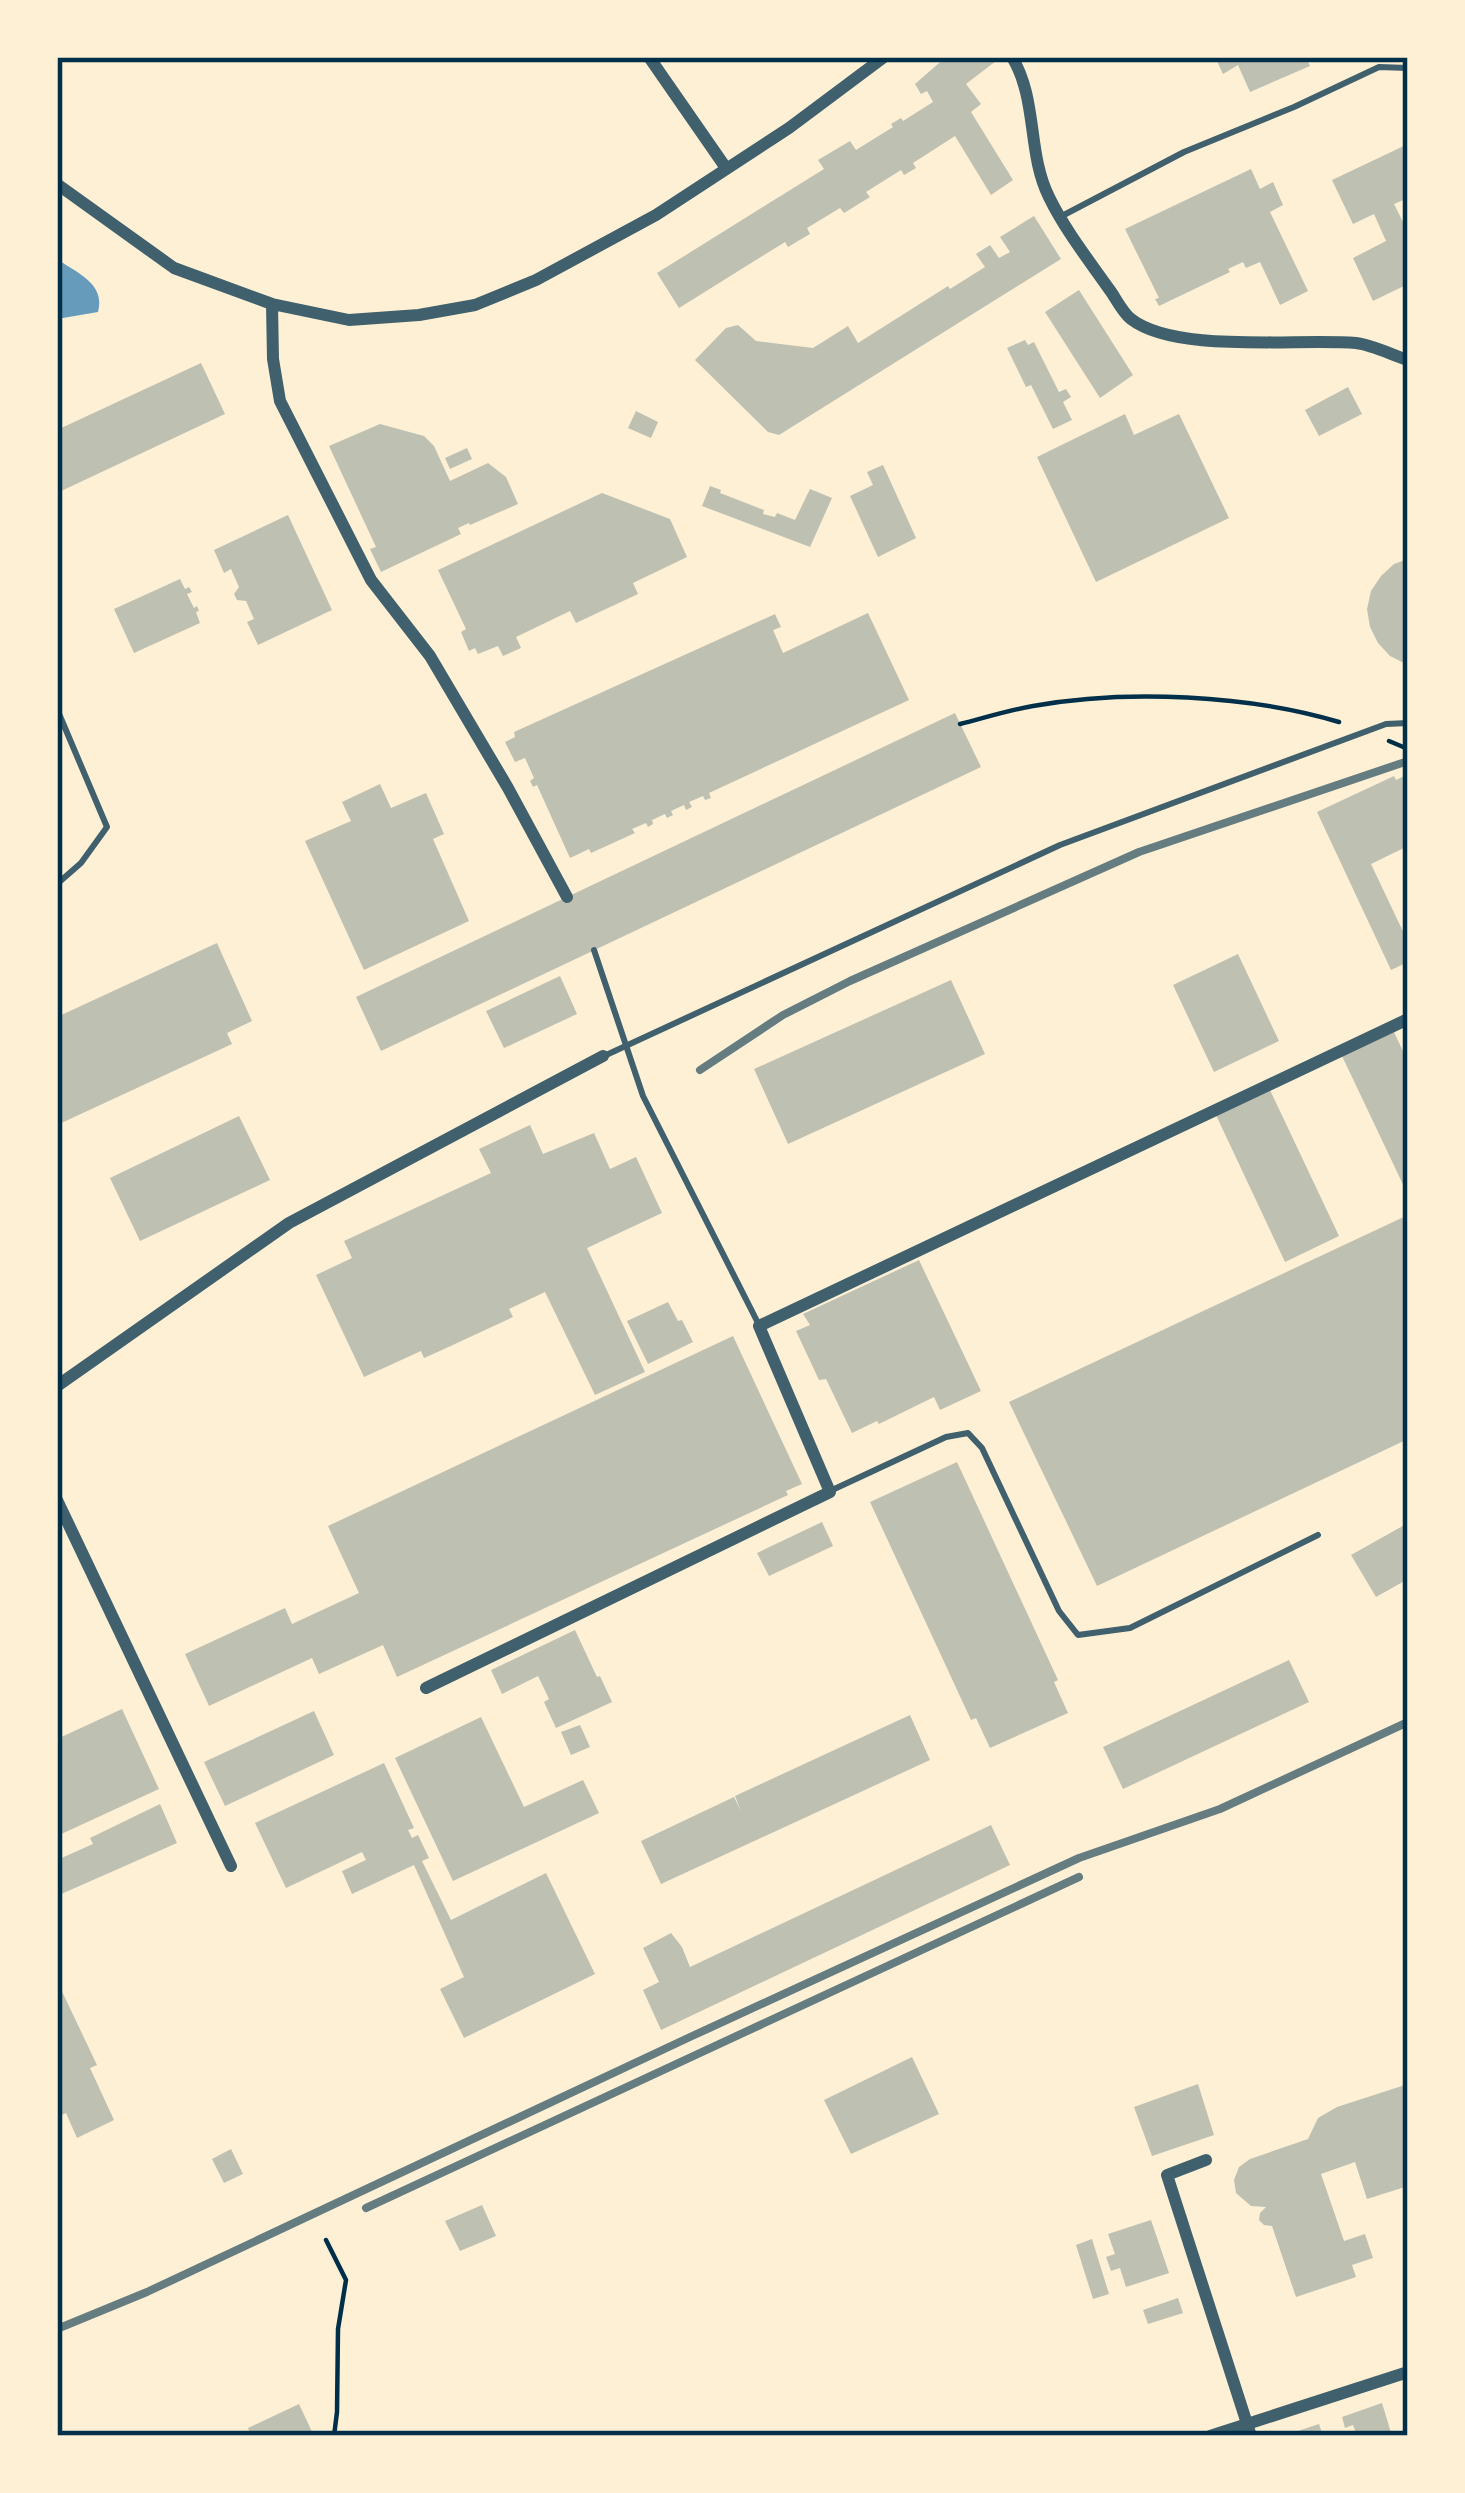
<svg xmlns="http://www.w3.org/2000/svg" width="1465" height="2493" font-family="'Alegreya Sans',sans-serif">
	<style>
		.water { fill: #669bbc }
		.building { fill: #bec0b2 }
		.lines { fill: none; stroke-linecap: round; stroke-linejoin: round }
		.path { stroke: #003049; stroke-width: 4.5 }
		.service { stroke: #3f606c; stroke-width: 6 }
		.minor { stroke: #3f606c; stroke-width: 12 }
		.rail { stroke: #657d81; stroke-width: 8 }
		.neatline { fill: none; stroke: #003049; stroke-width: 4.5 }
	</style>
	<rect width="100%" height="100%" fill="#fdf0d5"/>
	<!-- water -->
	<path class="water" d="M57,259C77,273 106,284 98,312L57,319Z"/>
	<!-- building -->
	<path class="building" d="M946,57H993L996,61L966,84L981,104L971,112L1013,180L991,195L955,136L913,163L916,168L904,175L901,170L866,192L870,197L844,213L840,208L807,228L810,234L788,247L785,242L679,308L657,273L824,169L818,160L850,141L856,150L893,127L891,124L901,118L903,121L933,102L927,91L921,94L915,84Z
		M1215,57H1306L1310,66L1250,92L1238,65L1223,74Z
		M1408,144V198L1394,204L1408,232V284L1373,301L1353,258L1386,241L1374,214L1353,224L1332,180Z
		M1251,169L1260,189L1273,182L1283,205L1270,212L1308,291L1280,305L1260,262L1246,268L1243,262L1228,269L1230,272L1159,306L1155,299L1159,298L1125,229Z
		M1034,216L1061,259L779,435L768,432L695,360L726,328L738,325L756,341L813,348L848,326L858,343L948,286L950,289L985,267L976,254L990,245L999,258L1010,252L1000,237Z
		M1079,290L1133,375L1100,398L1045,312Z
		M1025,340L1028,345L1034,342L1059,392L1066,389L1071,397L1063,402L1072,420L1053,429L1031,385L1026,387L1007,348Z
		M201,363L225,414L57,493V430Z
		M1348,387L1362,414L1319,436L1305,410Z
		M636,411L658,422L651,438L628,428Z
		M1125,414L1134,435L1179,414L1229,518L1096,582L1037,457Z
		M380,424L424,436L434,446L450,481L488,463L506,477L518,504L470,525L469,523L458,528L461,534L381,572L370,549L376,547L329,446Z
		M467,448L472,459L450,469L445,458Z
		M883,465L916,538L878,557L850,496L873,485L867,472Z
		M710,486L721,490L720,493L764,510L763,514L775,517L777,513L795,520L810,489L832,498L810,547L702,506Z
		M602,493L670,519L687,557L633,583L638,594L576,623L570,611L516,637L521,648L503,656L498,646L478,654L475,648L469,651L461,632L466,629L438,570Z
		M288,515L332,610L258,645L247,622L254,619L246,601L237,600L234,594L239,587L231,569L224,573L214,550Z
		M1408,559V665L1390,656L1378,643L1370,627L1367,609L1371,591L1381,576L1394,564Z
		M180,579L185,589L189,587L192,592L187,594L194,608L197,606L199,611L196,612L200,623L134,653L114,609Z
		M868,613L909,700L709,793L711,798L705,800L703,796L689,802L692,807L686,810L684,805L671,811L673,815L667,818L665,814L652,820L653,824L648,827L646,823L632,829L635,833L591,853L589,849L570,858L537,785L533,787L530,781L534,778L525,758L515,762L505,742L515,737L514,732L775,614L781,627L773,630L783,653Z
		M955,713L981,767L381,1051L356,997Z
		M1408,774V846L1371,864L1408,942V962L1391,970L1317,812L1394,776L1396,780Z
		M380,784L391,808L426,793L444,834L433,839L469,921L364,970L305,841L351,821L342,802Z
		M217,943L252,1021L227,1033L232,1044L57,1125V1017Z
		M1238,954L1279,1041L1214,1072L1173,985Z
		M560,976L577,1014L504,1048L486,1011Z
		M951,980L985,1054L788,1144L754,1069Z
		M1394,1032L1408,1062V1195L1342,1056Z
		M1270,1090L1339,1236L1285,1262L1216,1115Z
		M239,1116L270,1180L140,1241L110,1178Z
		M530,1125L543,1154L594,1133L610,1169L636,1157L662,1213L587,1248L645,1372L595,1395L545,1292L509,1309L513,1317L442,1350L424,1358L421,1351L364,1377L316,1275L352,1258L344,1241L491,1173L479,1149Z
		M1408,1215V1439L1097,1586L1009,1402Z
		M919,1260L981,1391L940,1410L934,1397L879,1424L877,1421L852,1433L826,1379L819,1380L796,1331L810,1325L803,1314Z
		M668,1302L678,1321L682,1320L693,1342L648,1364L627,1321Z
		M733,1336L802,1484L786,1491L788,1495L397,1677L383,1645L319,1674L312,1658L209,1706L185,1654L285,1608L292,1624L359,1593L328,1526Z
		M957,1462L1058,1680L1054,1682L1068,1713L990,1748L976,1718L971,1720L870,1502Z
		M822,1522L833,1546L769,1576L757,1553Z
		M1408,1523V1579L1376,1597L1351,1555Z
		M575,1630L597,1677L600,1676L612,1702L556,1728L544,1702L549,1699L538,1676L502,1694L491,1670Z
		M1289,1660L1309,1702L1123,1789L1103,1747Z
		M122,1709L159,1789L57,1836V1739Z
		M314,1711L334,1755L225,1806L204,1762Z
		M910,1715L930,1760L661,1884L641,1841L734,1797L741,1811L735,1796Z
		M481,1717L524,1807L583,1780L599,1813L453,1881L395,1758Z
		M580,1725L590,1747L571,1755L561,1732Z
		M384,1763L414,1828L408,1830L412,1838L418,1835L429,1858L422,1861L451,1920L546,1873L595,1974L464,2038L440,1989L464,1977L414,1865L352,1894L342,1871L366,1860L362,1852L286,1888L255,1823Z
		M160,1804L177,1843L59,1895L57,1860L93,1844L90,1838Z
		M991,1825L1010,1865L661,2030L643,1990L659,1982L643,1948L671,1933L682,1947L690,1967Z
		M57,1981L97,2065L90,2068L114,2120L77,2138L66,2113L57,2117Z
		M912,2057L939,2114L851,2154L824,2100Z
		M1198,2084L1214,2135L1152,2156L1134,2107Z
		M1408,2084V2186L1367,2199L1355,2162L1321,2174L1344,2241L1365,2234L1373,2258L1352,2265L1356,2277L1296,2297L1272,2226L1264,2225L1259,2220L1260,2213L1266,2207L1251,2206L1236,2193L1234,2180L1239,2167L1250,2159L1308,2139L1318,2118L1337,2107Z
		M231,2149L243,2174L224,2183L212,2159Z
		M482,2205L496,2236L460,2251L445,2221Z
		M1151,2220L1169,2273L1126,2287L1120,2268L1111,2271L1106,2257L1115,2254L1108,2234Z
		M1092,2239L1109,2294L1093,2299L1076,2245Z
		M1178,2298L1183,2313L1148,2324L1143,2310Z
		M1382,2403L1392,2436H1357L1353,2425L1345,2428L1342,2417Z
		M299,2404L314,2436H251L248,2428Z
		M1319,2424L1323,2436H1286V2435Z"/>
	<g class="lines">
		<!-- path -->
		<path class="path" d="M960,724C984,718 1009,710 1033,706C1126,689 1249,695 1339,722
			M1389,741L1408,749
			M326,2240L346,2280L338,2329L337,2412L334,2436"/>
		<!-- service -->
		<path class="service" d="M1060,217L1184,152L1294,107L1379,67L1408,68
			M57,709L107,827L81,863L57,884
			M594,950L643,1096L759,1325
			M604,1056L1060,845L1386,724L1408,723
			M830,1491L946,1437L968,1433L982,1448L1059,1611L1078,1635L1130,1628L1318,1535"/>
		<!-- minor -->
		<path class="minor" d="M649,57L726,168
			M1012,57C1038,100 1027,153 1049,197C1065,230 1088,259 1109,289C1116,298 1122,312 1131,319C1176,354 1299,338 1356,343C1373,345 1392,355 1408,360
			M57,184L174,268L272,304L349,320L419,315L475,305L536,280L656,215L789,128L884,57
			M272,304L273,359L280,401L371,580L430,656L508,788L567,897
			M57,1386L289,1223L603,1056
			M57,1500L231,1866
			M426,1688L830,1492L759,1326L1408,1019
			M1206,2160L1167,2175L1251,2436
			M1210,2436L1408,2372"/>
		<!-- rail -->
		<path class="rail" d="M700,1070L783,1015L850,981L1139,852L1408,761
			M366,2208L1079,1877
			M57,2329L147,2292L690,2037L1079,1858L1220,1809L1408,1722"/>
	</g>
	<!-- border -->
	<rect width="1465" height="2493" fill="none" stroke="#fdf0d5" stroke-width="120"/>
	<rect x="60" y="60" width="1345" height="2373" class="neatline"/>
</svg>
